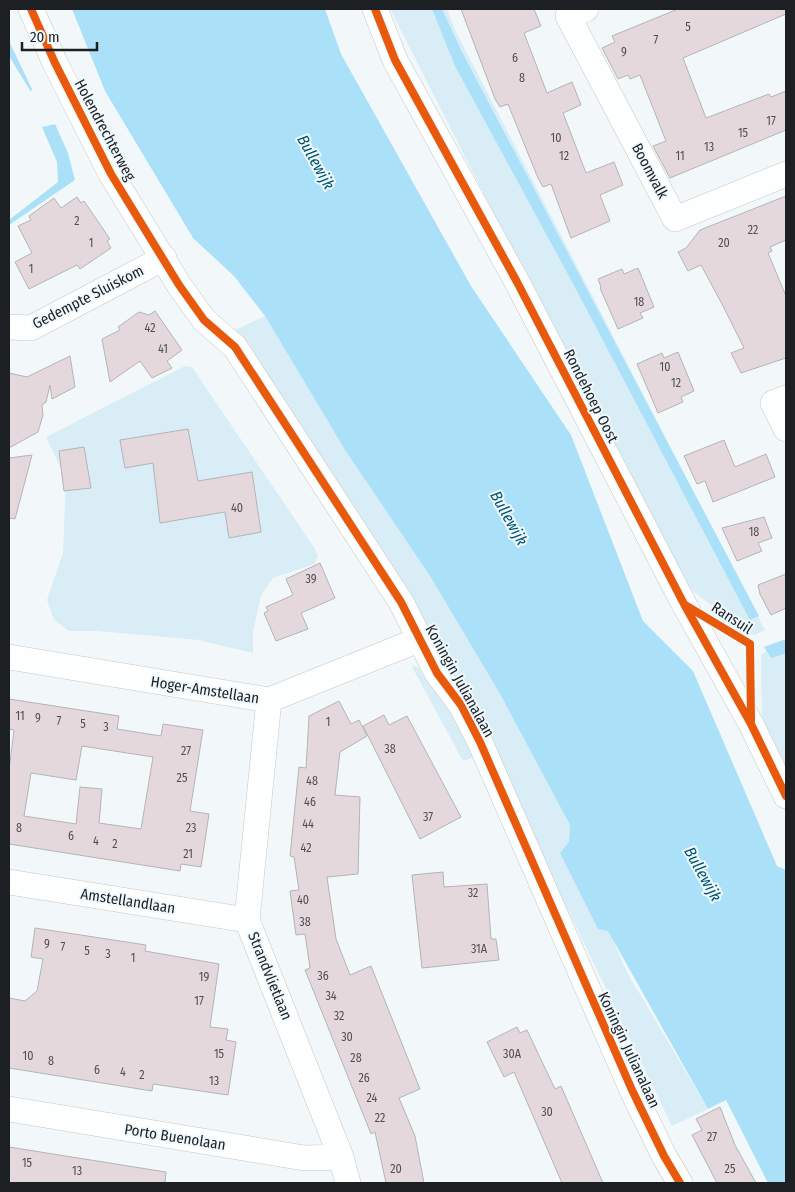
<svg xmlns="http://www.w3.org/2000/svg" width="795" height="1192" font-family="'Fira Sans Condensed',sans-serif">
	<style>
		.green { fill: #d9edf7 }
		.water { fill: #abe0f9 }
		.building { fill: #e5d8dd; stroke: #b3b4b5; fill-rule: evenodd }
		.lines { fill: none; stroke-linecap: round; stroke-linejoin: round }
		.street-casing { stroke: #c3c7c9; stroke-width: 26 }
		.street { stroke: #fdfefe; stroke-width: 25 }
		.cycleway-casing { stroke: #eff9fd; stroke-width: 11 }
		.cycleway { stroke: #e8590c; stroke-width: 8 }
		.labels { text-anchor: middle; dominant-baseline: central; stroke-width: 4; stroke-linejoin: round; paint-order: stroke }
		.number-label { font-size: 12px; fill: #4f4e51 }
		.street-label { font-size: 15px; fill: #1d2022; stroke: #eff9fd }
		.water-label { font-size: 16px; font-style: italic; fill: #005470; stroke: #eff9fd }
	</style>
	<rect width="100%" height="100%" fill="#f2f8fa"/>
	<!-- green -->
	<path class="green" d="M390,9H447L455,30L765,630L755,635L749,634L681,582Z
		M265,316L345,450L430,576L500,694L570,825L569,842L628,974L708,1109L672,1126L490,748L252,349L235,330Z
		M185,366L192,367L315,549L318,557L314,564L273,578L261,595L253,632V653L198,640L97,631H69L54,620L47,600L63,553L66,479L46,437Z
		M786,640V786L762,740L761,655L778,643Z
		M411,665L419,668L425,679L452,707L474,757L463,761Z"/>
	<!-- water -->
	<path class="water" d="M72,9H325L341,54L471,286L571,435L643,621L693,671L777,866L786,870V1183H768L726,1100L708,1109L608,931L598,929L560,853L569,842L570,825L500,694L430,576L345,450L265,316L234,276L193,238L105,91Z
		M432,9H442L462,52L759,616L750,620L577,291L455,66Z
		M9,41L32,89L31,92L9,56Z
		M55,124L68,153L75,180L9,225V220L58,182L57,162L42,127Z
		M786,639V653L771,658L764,647Z"/>
	<!-- building -->
	<path class="building" d="M461,9H534L541,26L524,33L547,93L572,82L581,105L563,113L586,173L614,162L623,185L600,195L610,221L571,238L551,184L543,187L538,178L508,104L500,107L495,99Z
		M678,9H786V14L683,58L706,118L769,94L771,97L786,91V130L670,178L653,146L666,141L640,75L630,79L628,75L618,79L602,48L615,42L612,36Z
		M786,196V240L770,247L772,251L768,253L786,296V358L741,373L731,353L744,348L723,306L701,265L688,271L678,252L686,248L700,230Z
		M77,197L81,203L84,201L110,239L107,241L111,248L80,269L77,265L29,289L15,262L32,253L18,226L31,220L29,216L54,198L61,208Z
		M638,268L654,307L640,313L643,318L618,329L600,288L601,287L598,279L622,269L624,274Z
		M155,311L182,350L167,361L172,368L152,378L140,361L110,382L102,339L120,330L118,327L139,312L149,315Z
		M678,352L694,391L681,397L683,402L658,413L637,364L662,353L664,358Z
		M70,356L75,387L52,399L50,385L46,402L42,405L43,415L38,432L9,448V373L27,377Z
		M188,429L198,481L252,472L261,532L229,538L225,512L160,523L153,463L125,468L120,440Z
		M724,440L735,467L766,454L775,477L713,502L705,481L697,484L684,456Z
		M84,447L91,488L64,491L59,451Z
		M32,455L15,519L9,518V458Z
		M764,517L772,538L758,543L762,551L737,561L722,528Z
		M320,563L335,598L301,613L308,629L276,641L264,613L268,611L266,607L293,595L286,579Z
		M786,574V608L771,615L760,594L758,585Z
		M9,699L119,716L117,729L161,736L163,724L203,730L190,811L209,814L201,867L181,864L180,871L9,844V770L14,730L9,729ZM82,746L153,757L141,829L99,823L102,789L80,787L76,824L24,816L31,773L76,780Z
		M339,701L351,724L359,720L367,736L340,752L335,795L360,797L358,874L327,877L336,939L350,975L371,966L420,1089L399,1098L415,1136L424,1183H386L375,1132L371,1134L305,970L310,968L305,934L296,935L290,891L299,890L294,857L290,856L299,767L306,768L309,716Z
		M384,715L389,725L407,716L461,817L420,839L363,726Z
		M443,872L444,887L487,884L491,939H496L499,960L422,968L412,875Z
		M35,928L146,945L145,951L219,964L210,1027L228,1029L226,1040L236,1042L228,1095L153,1084L152,1091L9,1068V998L25,1001L37,991L43,959L31,957Z
		M517,1027L520,1033L527,1030L555,1089L561,1086L603,1183H562L514,1072L504,1077L487,1042Z
		M720,1107L735,1145L756,1183H717L692,1135L702,1130L696,1119Z
		M9,1147L166,1172L165,1183H9Z"/>
	<g class="lines">
		<defs>
			<path id="street" d="M31,9L55,63L111,174L179,285L204,320L235,347L401,602L437,673L461,705L480,742L632,1090L664,1156L680,1183
				M375,9L395,60L517,282L684,604L751,724L786,796
				M586,9L568,16L675,219L786,174
				M9,327L31,328L164,258
				M786,398L773,403L786,429
				M9,657L269,700L421,639
				M269,700L247,920L341,1157L348,1183
				M9,882L247,920
				M9,1109L304,1158L341,1157"/>
		</defs>
		<!-- street casing -->
		<use href="#street" class="street-casing"/>
		<!-- street -->
		<use href="#street" class="street"/>
		<defs>
			<path id="cycleway" d="M31,9L55,63L111,174L179,285L204,320L235,347L401,602L437,673L461,705L480,742L632,1090L664,1156L680,1183
				M375,9L395,60L517,282L684,604L751,724L786,796
				M685,605L750,644
				M750,644L751,721"/>
		</defs>
		<!-- cycleway casing -->
		<use href="#cycleway" class="cycleway-casing"/>
		<!-- cycleway -->
		<use href="#cycleway" class="cycleway"/>
	</g>
	<g class="labels">
		<!-- number labels -->
		<g class="number-label">
			<text x="688" y="27">5</text>
			<text x="656" y="40">7</text>
			<text x="624" y="52">9</text>
			<text x="515" y="58">6</text>
			<text x="522" y="78">8</text>
			<text x="771" y="121">17</text>
			<text x="743" y="133">15</text>
			<text x="556" y="138">10</text>
			<text x="709" y="147">13</text>
			<text x="564" y="156">12</text>
			<text x="680" y="156">11</text>
			<text x="77" y="221">2</text>
			<text x="753" y="230">22</text>
			<text x="91" y="243">1</text>
			<text x="724" y="243">20</text>
			<text x="31" y="269">1</text>
			<text x="639" y="302">18</text>
			<text x="150" y="328">42</text>
			<text x="163" y="349">41</text>
			<text x="665" y="367">10</text>
			<text x="676" y="383">12</text>
			<text x="237" y="508">40</text>
			<text x="754" y="532">18</text>
			<text x="311" y="579">39</text>
			<text x="20" y="716">11</text>
			<text x="38" y="718">9</text>
			<text x="59" y="721">7</text>
			<text x="328" y="722">1</text>
			<text x="83" y="724">5</text>
			<text x="106" y="727">3</text>
			<text x="390" y="749">38</text>
			<text x="186" y="751">27</text>
			<text x="182" y="778">25</text>
			<text x="312" y="781">48</text>
			<text x="310" y="802">46</text>
			<text x="428" y="817">37</text>
			<text x="308" y="824">44</text>
			<text x="19" y="828">8</text>
			<text x="191" y="828">23</text>
			<text x="71" y="836">6</text>
			<text x="96" y="841">4</text>
			<text x="115" y="844">2</text>
			<text x="306" y="848">42</text>
			<text x="188" y="854">21</text>
			<text x="473" y="893">32</text>
			<text x="303" y="900">40</text>
			<text x="305" y="922">38</text>
			<text x="47" y="944">9</text>
			<text x="63" y="947">7</text>
			<text x="479" y="949">31A</text>
			<text x="87" y="951">5</text>
			<text x="108" y="954">3</text>
			<text x="133" y="958">1</text>
			<text x="323" y="976">36</text>
			<text x="204" y="977">19</text>
			<text x="331" y="996">34</text>
			<text x="199" y="1001">17</text>
			<text x="339" y="1016">32</text>
			<text x="347" y="1037">30</text>
			<text x="219" y="1054">15</text>
			<text x="512" y="1054">30A</text>
			<text x="28" y="1056">10</text>
			<text x="356" y="1058">28</text>
			<text x="51" y="1061">8</text>
			<text x="97" y="1070">6</text>
			<text x="123" y="1072">4</text>
			<text x="142" y="1075">2</text>
			<text x="364" y="1078">26</text>
			<text x="214" y="1081">13</text>
			<text x="372" y="1098">24</text>
			<text x="547" y="1112">30</text>
			<text x="380" y="1118">22</text>
			<text x="712" y="1137">27</text>
			<text x="27" y="1163">15</text>
			<text x="396" y="1169">20</text>
			<text x="730" y="1169">25</text>
			<text x="77" y="1171">13</text>
		</g>
		<!-- street labels -->
		<g class="street-label">
			<text transform="translate(105 130) rotate(62)">Holendrechterweg</text>
			<text transform="translate(650 171) rotate(62)">Boomvalk</text>
			<text transform="translate(88 297) rotate(-27)">Gedempte Sluiskom</text>
			<text transform="translate(591 396) rotate(63)">Rondehoep Oost</text>
			<text transform="translate(732 618) rotate(33)">Ransuil</text>
			<text transform="translate(460 681) rotate(61)">Koningin Julianalaan</text>
			<text transform="translate(205 690) rotate(9)">Hoger-Amstellaan</text>
			<text transform="translate(128 901) rotate(9)">Amstellandlaan</text>
			<text transform="translate(270 976) rotate(68)">Strandvlietlaan</text>
			<text transform="translate(629 1050) rotate(65)">Koningin Julianalaan</text>
			<text transform="translate(175 1137) rotate(9)">Porto Buenolaan</text>
		</g>
		<!-- water labels -->
		<g class="water-label">
			<text transform="translate(316 162) rotate(61)">Bullewijk</text>
			<text transform="translate(509 518) rotate(61)">Bullewijk</text>
			<text transform="translate(703 874) rotate(61)">Bullewijk</text>
		</g>
	</g>
	<!-- border -->
	<rect width="795" height="1192" fill="none" stroke="#1d2022" stroke-width="20"/>
	<!-- scale -->
	<path d="M22 42v8h75v-8" fill="none" stroke="#1d2022" stroke-width="2.5"/>
	<text x="30" y="42" font-size="15" fill="#1d2022" stroke="#eff9fd" stroke-width="4" paint-order="stroke">20 m</text>
</svg>
